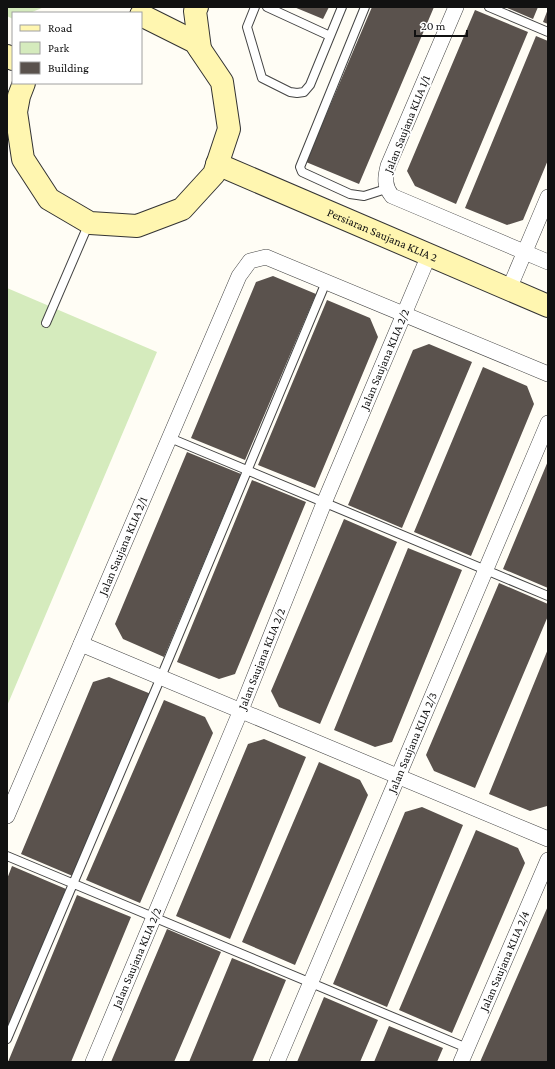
<svg xmlns="http://www.w3.org/2000/svg" width="555" height="1069" font-family="'Crimson Pro',serif">
	<style>
		.green { fill: #d5ebbd }
		.building { fill: #5a524d }
		.lines { fill: none; stroke-linecap: round; stroke-linejoin: round }
		.lane-casing { stroke: #444; stroke-width: 10 }
		.street-casing { stroke: #444; stroke-width: 16 }
		.secondary-casing { stroke: #333; stroke-width: 24 }
		.lane { stroke: #fff; stroke-width: 8 }
		.street { stroke: #fff; stroke-width: 15 }
		.secondary { stroke: #fff6b0; stroke-width: 22 }
		.labels { text-anchor: middle; dominant-baseline: central; stroke-width: 4; stroke-linejoin: round; paint-order: stroke }
		.street-label { font-size: 12px; fill: #111; stroke: #fff }
	</style>
	<rect width="100%" height="100%" fill="#fffdf5"/>
	<!-- green -->
	<path class="green" d="M7,7H44L30,13H13V19L7,16Z
		M7,288L157,352L7,706Z"/>
	<!-- building -->
	<path class="building" d="M294,7H329L323,19Z
		M372,7H434L359,184L306,162Z
		M505,7H538L533,19Z
		M548,9V24L543,22Z
		M475,10L528,32L456,204L415,186L407,171Z
		M536,36L548,41V160L523,220L507,225L465,208Z
		M273,276L316,294L245,460L191,438L256,282Z
		M327,300L370,318L378,337L315,488L258,465Z
		M429,344L472,362L402,528L348,505L413,350Z
		M483,367L527,386L534,404L471,556L414,532Z
		M187,452L241,474L164,657L123,639L115,624Z
		M548,461V588L503,569Z
		M252,480L306,502L235,674L219,679L177,662Z
		M344,519L397,542L320,724L279,707L271,691Z
		M408,548L462,570L392,742L375,747L334,730Z
		M499,583L548,604V616L475,788L434,771L426,755Z
		M548,649V803L547,806L530,811L489,794Z
		M109,677L151,694L75,877L21,854L93,682Z
		M164,700L205,717L213,733L140,903L86,880Z
		M264,739L306,757L230,939L176,916L248,744Z
		M319,762L360,780L368,795L295,965L242,942Z
		M422,807L463,825L387,1007L333,984L405,812Z
		M476,830L518,848L525,863L452,1033L399,1010Z
		M12,866L66,889L7,1029V879Z
		M77,895L131,917L71,1062H8Z
		M548,906V1062H480Z
		M167,929L221,952L174,1062H111Z
		M232,958L286,980L252,1062H189Z
		M324,997L378,1020L360,1062H297Z
		M389,1026L443,1048L437,1062H374Z"/>
	<g class="lines">
		<defs>
			<path id="lane" d="M255,7L247,27L262,78L290,92L297,93L304,92L310,85L342,7
				M267,7L330,36
				M365,7L300,167L302,172L350,194L364,196L386,189
				M489,7L548,32
				M46,323L89,223
				M170,438L548,596
				M7,856L467,1048
				M7,1039L161,677L326,282"/>
			<g id="street">
				<path d="M456,7L388,166C385,178 384,186 392,196L548,262"/>
				<path d="M509,289L548,197"/>
				<path d="M81,644L548,839"/>
				<path id="s1" d="M7,816L239,276L250,261L266,257L548,374"/>
				<path id="s2" d="M93,1062L241,710L324,503L429,255"/>
				<path id="s3" d="M277,1062L548,423"/>
				<path id="s4" d="M461,1062L548,860"/>
			</g>
			<g id="secondary">
				<path d="M197,7L195,11L200,49"/>
				<path d="M7,56L13,59"/>
				<path d="M24,83L19,96L16,112L23,159L49,199L90,223L137,226L182,209L214,174L229,129L222,82L195,42L141,15"/>
				<path id="s5" d="M217,164L548,306"/>
			</g>
		</defs>
		<!-- lane casing -->
		<use href="#lane" class="lane-casing"/>
		<!-- street casing -->
		<use href="#street" class="street-casing"/>
		<!-- secondary casing -->
		<use href="#secondary" class="secondary-casing"/>
		<!-- lane -->
		<use href="#lane" class="lane"/>
		<!-- street -->
		<use href="#street" class="street"/>
		<!-- secondary -->
		<use href="#secondary" class="secondary"/>
	</g>
	<g class="labels">
		<!-- street labels -->
		<g class="street-label">
			<text transform="translate(407 124) rotate(-68)">Jalan Saujana KLIA 1/1</text>
			<text stroke="none"><textPath href="#s5" startOffset="180">Persiaran Saujana KLIA 2</textPath></text>
			<text stroke="none"><textPath href="#s2" startOffset="761">Jalan Saujana KLIA 2/2</textPath></text>
			<text stroke="none"><textPath href="#s1" startOffset="294">Jalan Saujana KLIA 2/1</textPath></text>
			<text stroke="none"><textPath href="#s2" startOffset="437">Jalan Saujana KLIA 2/2</textPath></text>
			<text stroke="none"><textPath href="#s3" startOffset="347">Jalan Saujana KLIA 2/3</textPath></text>
			<text stroke="none"><textPath href="#s2" startOffset="113">Jalan Saujana KLIA 2/2</textPath></text>
			<text stroke="none"><textPath href="#s4" startOffset="110">Jalan Saujana KLIA 2/4</textPath></text>
		</g>
	</g>
	<!-- border -->
	<rect width="555" height="1069" fill="none" stroke="#111111" stroke-width="16"/>
	<!-- legend -->
	<rect x="12" y="12" width="130" height="72" fill="#ffffff" stroke="#a0a0a0"/>
	<rect x="20" y="25" width="20" height="6" fill="#fff6b0" stroke="#a0a0a0"/>
	<text x="48" y="32" font-size="12" fill="#111111">Road</text>
	<rect x="20" y="42" width="20" height="12" fill="#d5ebbd" stroke="#a0a0a0"/>
	<text x="48" y="52" font-size="12" fill="#111111">Park</text>
	<rect x="20" y="62" width="20" height="12" fill="#5a524d" stroke="#a0a0a0"/>
	<text x="48" y="72" font-size="12" fill="#111111">Building</text>
	<!-- scale -->
	<path d="M415 30v6h52v-6" fill="none" stroke="#111111" stroke-width="2"/>
	<text x="421" y="30" font-size="12" fill="#111111" stroke="#ffffff" stroke-width="3" paint-order="stroke">20 m</text>
</svg>
